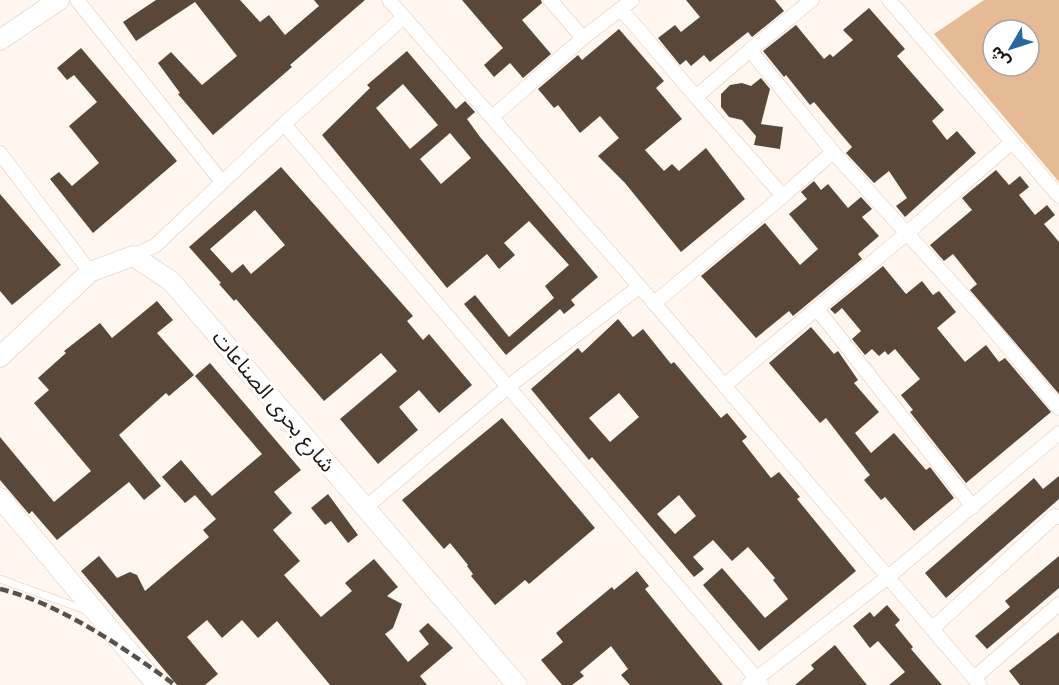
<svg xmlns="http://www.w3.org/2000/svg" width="1059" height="685" font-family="Inter,'Noto Sans Arabic',sans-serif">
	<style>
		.green { fill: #e5ba94; fill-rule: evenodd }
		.building { fill: #59483a; fill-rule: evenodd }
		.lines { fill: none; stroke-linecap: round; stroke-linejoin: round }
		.lane-casing { stroke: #decbba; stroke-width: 8 }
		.street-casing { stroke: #decbba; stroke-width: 15 }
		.secondary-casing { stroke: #decbba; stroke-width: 21 }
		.lane { stroke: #fff; stroke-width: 7 }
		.street { stroke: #fff; stroke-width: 14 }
		.secondary { stroke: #fff; stroke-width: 20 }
		.rail { stroke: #58514b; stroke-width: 4.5; stroke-dasharray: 9 4.5; stroke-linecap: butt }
		.labels { text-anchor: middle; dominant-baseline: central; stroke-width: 6; stroke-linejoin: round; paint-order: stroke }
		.street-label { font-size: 21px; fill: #1f1812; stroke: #fff }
	</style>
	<rect width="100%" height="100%" fill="#fef6ef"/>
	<!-- green -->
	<path class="green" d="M984,0H1059V182L934,34ZM993,30H1029V66H993Z"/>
	<!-- building -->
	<path class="building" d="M156,0H240L260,22L269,15L285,35L319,6L314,0H365L290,65L292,67L213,135L178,94L180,93L158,63L171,52L202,85L237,56L195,2L136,41L123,22Z
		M462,0H541L542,3L522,20L551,54L523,78L510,63L494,77L484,65L503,48Z
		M686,0H775L784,11L752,37L748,32L710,62L704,55L691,66L686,60L680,65L658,38L675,25L681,32L700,17Z
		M869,8L905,49L897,56L944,110L932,121L947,140L957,131L976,153L905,217L896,206L907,198L889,171L874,183L846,153L852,147L840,133L814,102L810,105L786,75L784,77L763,51L796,25L824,59L830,54L833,57L853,40L843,30Z
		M619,29L664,81L656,88L682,119L645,150L664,171L672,164L679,171L706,148L745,199L681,252L625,183L598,156L619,138L600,116L580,133L558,105L554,108L538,89L578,55L582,60Z
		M81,48L177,161L93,233L50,179L59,172L72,186L99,163L69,126L97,102L74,75L67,80L57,68Z
		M407,51L456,109L465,101L475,112L467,119L480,137L598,277L571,300L575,305L564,314L560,309L506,355L464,304L475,295L509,337L554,298L545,286L569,265L529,221L504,243L515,255L499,269L487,254L447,288L322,135L370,88L367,85ZM403,84L438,125L410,149L376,108ZM450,133L471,158L441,184L420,159Z
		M761,78L770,89L761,124L783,127L780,149L754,145L756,136L742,120L729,117L721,107V94L730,85L742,83L751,86Z
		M281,167L413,316L407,321L423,340L429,334L472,385L439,413L419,390L399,407L418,430L378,464L340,419L397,371L381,353L324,401L236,299L234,301L219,284L221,283L189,247ZM255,210L285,245L251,274L243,264L232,273L210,249Z
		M996,170L1009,185L1020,176L1029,187L1019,195L1035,215L1047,205L1055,215L1044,224L1059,242V394L970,290L977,284L953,254L944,261L930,245L972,210L962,198Z
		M814,181L821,190L828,184L848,208L861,197L872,209L862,217L879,236L858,254L862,259L793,316L789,311L756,338L701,276L765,223L800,265L818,249L789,214L807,199L801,192Z
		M0,194L61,265L12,305L0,291Z
		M883,266L906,294L922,281L933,295L939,291L956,312L937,328L965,362L986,345L999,362L1005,358L1051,412L966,483L910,412L913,410L901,395L920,379L895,349L888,355L885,351L879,356L872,349L865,355L852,339L861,331L842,308L835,314L830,309Z
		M157,301L173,320L157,333L194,375L169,396L166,393L119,435L161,486L144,500L129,482L57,540L32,511L29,514L0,480V437L54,502L91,471L34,403L49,390L38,378L66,353L64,351L100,323L112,338Z
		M618,319L633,337L643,329L671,364L674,362L721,418L727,413L747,437L742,441L771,478L779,472L800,497L797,499L856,571L759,651L703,585L722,568L765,618L788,599L773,580L775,578L748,547L732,561L713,540L693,557L704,569L694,577L592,457L589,460L531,389L578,348L582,353ZM619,393L639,417L610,442L589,418ZM679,495L696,516L675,534L657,514Z
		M811,327L834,354L838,351L858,380L854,383L879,412L855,433L871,453L894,433L926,470L930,467L954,498L914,531L885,497L881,500L864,480L870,475L826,418L820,423L769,363Z
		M210,363L301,470L274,492L292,513L273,530L300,561L284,575L321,617L352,591L345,583L374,559L398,587L387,596L402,604L393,628L385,634L408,662L429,644L419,631L428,623L453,648L420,676L427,685H330L277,621L258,638L242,620L222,638L207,620L187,637L218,674L205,685H177L81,571L99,556L117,578L130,572L137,575L145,591L209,537L203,530L216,519L195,495L185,503L162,477L181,460L212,496L262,454L195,376Z
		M502,418L595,528L529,584L525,580L495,605L471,576L473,574L467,566L468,565L450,543L444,549L402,500Z
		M1059,476V499L946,598L925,573L1034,478L1043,489Z
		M328,494L358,535L348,543L331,521L325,525L311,508Z
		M1059,556V588L987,649L975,636L1010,607L1005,601Z
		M637,571L649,586L645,589L723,685H630L621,675L628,669L611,646L580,672L584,676L572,685H562L541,660L563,642L556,633L612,587L614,590Z
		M887,605L900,620L895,625L913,647L911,649L942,685H889L905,672L878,641L870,648L853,626L870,612L874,617Z
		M1059,632V685H1020L1009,671Z
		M835,645L867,685H795L814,669L811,665Z"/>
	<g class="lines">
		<defs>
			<path id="lane" d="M0,579L88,611"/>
			<path id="street" d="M77,0L222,182
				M389,0L654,303L980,685
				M550,0L583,38
				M812,0L750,50L833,152L981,315L1059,408
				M889,0L1059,196
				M621,9L696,97
				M750,50L696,97L783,196L833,152
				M492,117L583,38L632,0
				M284,124L762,685
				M0,153L90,272
				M133,256L156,245L284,124L404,17
				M654,303L783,196
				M817,309L973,507
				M725,385L906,234L1012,142
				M365,508L509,386L639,287
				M932,629L1055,516L1059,517
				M974,678L1059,604
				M748,685L888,577L1059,433"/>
			<path id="secondary" d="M0,40L59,0
				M0,357L90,272L133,256L171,281L517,685
				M0,498L157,685"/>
		</defs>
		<!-- lane casing -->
		<use href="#lane" class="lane-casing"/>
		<!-- street casing -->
		<use href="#street" class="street-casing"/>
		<!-- secondary casing -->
		<use href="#secondary" class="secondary-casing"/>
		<!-- lane -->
		<use href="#lane" class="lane"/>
		<!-- street -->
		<use href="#street" class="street"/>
		<!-- secondary -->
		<use href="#secondary" class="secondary"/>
		<!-- rail -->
		<path class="rail" d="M0,589C59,603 126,649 175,685"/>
	</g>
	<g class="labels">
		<!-- street labels -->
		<g class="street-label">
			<text transform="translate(274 401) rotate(50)">شارع بحرى الصناعات</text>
		</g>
	</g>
	<!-- north arrow -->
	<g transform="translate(1011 48) rotate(231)"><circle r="28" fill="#ffffff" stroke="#a5a3a0" stroke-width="1.5"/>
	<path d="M0-4.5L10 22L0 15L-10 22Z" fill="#29689f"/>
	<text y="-9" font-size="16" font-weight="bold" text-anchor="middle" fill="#1f1812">ش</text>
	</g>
</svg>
